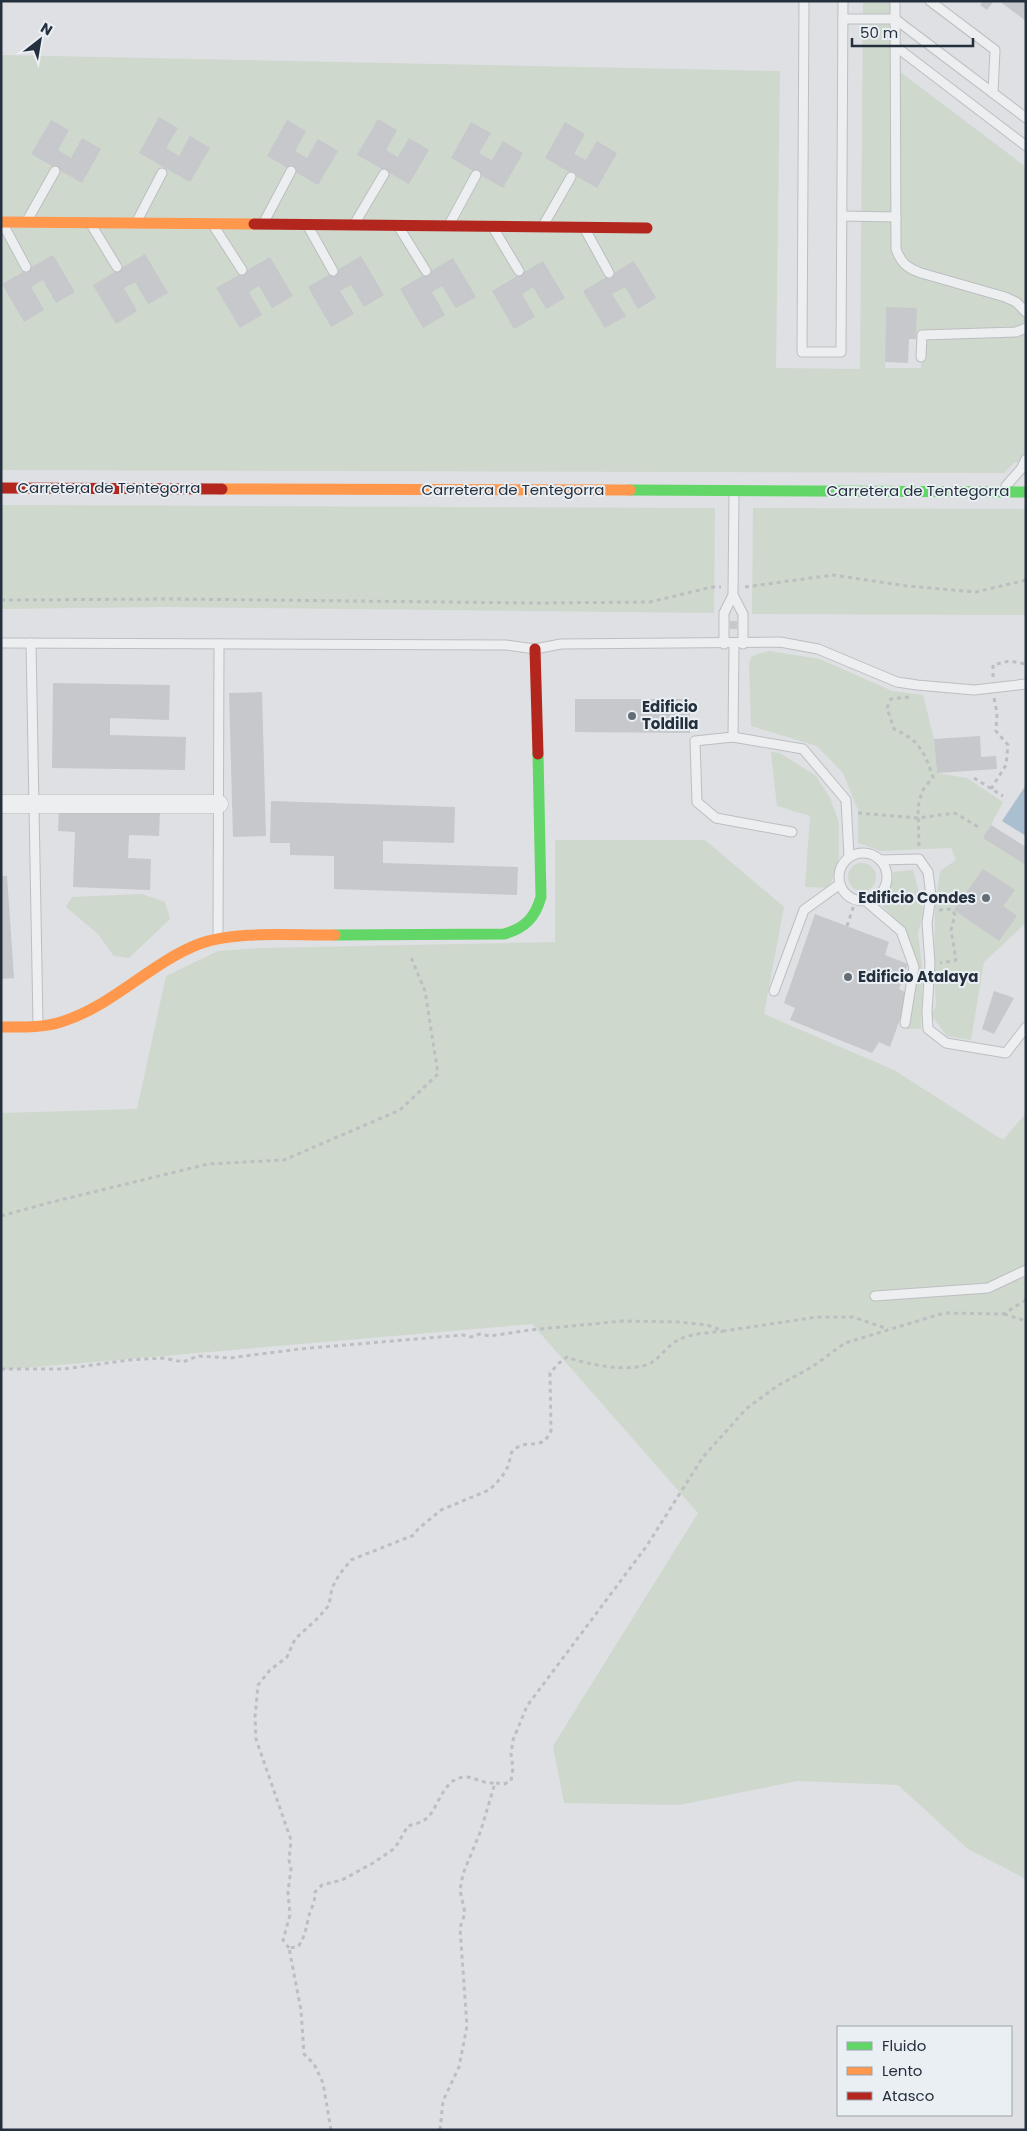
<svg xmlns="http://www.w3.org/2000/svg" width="1027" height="2131" viewBox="0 0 1027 2131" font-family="Poppins,sans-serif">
<rect width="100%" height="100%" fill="#dee0e3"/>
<g fill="#cfd8cd" fill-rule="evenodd">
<path d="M863,1H895V68L1026,167V459L1025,461L1014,463L1004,473L1,470V55L780,71L776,368L860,369ZM886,308H917L916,335H922L921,368H885Z"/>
<polygon points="1,505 715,508 714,613 165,607 1,609"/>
<polygon points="753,508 1026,509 1026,615 752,614"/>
<polygon points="769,651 820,659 892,691 923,695 934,739 937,773 967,778 1003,802 984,838 1026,865 1026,923 984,962 971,1040 947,1036 931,1015 936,1006 934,972 935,905 940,871 956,860 951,848 881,851 858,843 858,810 843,773 817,746 751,726 749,664 751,657 758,654"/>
<polygon points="771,752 780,753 816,776 830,798 839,822 839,854 837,868 829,888 805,887 810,816 777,806"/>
<polygon points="555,840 705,840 784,907 764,1014 894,1070 1003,1140 1026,1113 1026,1879 968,1849 898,1785 797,1781 680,1805 564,1803 553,1746 698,1513 532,1324 1,1370 1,1113 137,1109 166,976 218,951 260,948 555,942"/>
<circle cx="862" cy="877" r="14"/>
<polygon points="913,870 924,911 918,933 923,973 921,1029 906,1029 918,968 905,931 883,906 883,900 892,882 893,872"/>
<polygon points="142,894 165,902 170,919 129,958 114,956 98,934 66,907 72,897"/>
</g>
<polygon fill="#aac0d1" points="1026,785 1026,836 1002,821"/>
<g fill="#c6c8cb">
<polygon points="983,1 994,1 987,10 980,5"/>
<polygon points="999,1 1026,1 1026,21"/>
<polygon points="159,117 178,128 166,148 179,156 190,136 210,148 190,182 139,153"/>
<polygon points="378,119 397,130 386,150 398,157 409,138 429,150 409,184 357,155"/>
<polygon points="51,120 69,130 58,150 71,158 82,138 101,149 82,183 31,154"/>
<polygon points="287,120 306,131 295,151 307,158 318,139 338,151 318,185 267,156"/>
<polygon points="471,122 491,133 479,153 492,160 503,141 523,153 503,188 451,158"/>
<polygon points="565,122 585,134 574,154 586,160 597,141 617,153 597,188 545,158"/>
<polygon points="145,254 168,293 148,304 135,282 124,288 137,311 116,324 93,285"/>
<polygon points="53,255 75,292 56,303 43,280 31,287 44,310 24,322 2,284"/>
<polygon points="361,256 384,295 364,307 351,285 340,291 354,314 331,327 308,287"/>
<polygon points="270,257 293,296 272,308 259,286 249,292 262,315 240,328 216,288"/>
<polygon points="453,258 476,297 456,308 442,286 432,292 445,315 423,328 400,289"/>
<polygon points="543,261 565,298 546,309 533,287 522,294 535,317 514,329 492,291"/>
<polygon points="634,261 656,298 638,309 625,287 612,294 626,316 605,328 583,291"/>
<polygon points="886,307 917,308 916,339 909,339 908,363 885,362"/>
<rect x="730" y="621" width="7" height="8"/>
<polygon points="53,683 170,685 169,720 110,718 110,735 186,737 185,770 52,768"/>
<polygon points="262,692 266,836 233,837 229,693"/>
<polygon points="575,699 690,699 690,733 575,732"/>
<polygon points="980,736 981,757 996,756 997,769 937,773 934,739"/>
<polygon points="271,801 455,807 454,843 383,841 383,863 518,867 517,895 334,889 334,856 290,855 290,843 270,843"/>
<polygon points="59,805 160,808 159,836 129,835 128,858 151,859 150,890 73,887 75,832 58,831"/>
<polygon points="991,825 1026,847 1026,865 983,838"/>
<polygon points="983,869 1015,890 1003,906 1017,916 999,941 954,910"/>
<polygon points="1,876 7,876 14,978 1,979"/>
<polygon points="815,914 889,942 885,955 908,964 899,989 909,994 890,1047 879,1042 872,1053 790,1020 795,1008 784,1003"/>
<polygon points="994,991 1014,998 994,1034 982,1029"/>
</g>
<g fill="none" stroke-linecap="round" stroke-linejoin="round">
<g stroke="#bcbec1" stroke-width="11">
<g id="lane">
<polyline points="804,1 802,352 841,352 843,1"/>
<path d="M895,1L896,249C901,263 907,268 921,273L1005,297L1016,302L1026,312"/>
<polyline points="930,1 995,50 993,93"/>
<polyline points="843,19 895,19 1026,118"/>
<polyline points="895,46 1026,146"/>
<polyline points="842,216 896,217"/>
<polyline points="28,219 55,171"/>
<polyline points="137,221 162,173"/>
<polyline points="264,222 291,171"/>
<polyline points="355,223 384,174"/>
<polyline points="450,223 476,175"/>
<polyline points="544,224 571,177"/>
<polyline points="4,226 26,267"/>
<polyline points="92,226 117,267"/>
<polyline points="215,228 242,270"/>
<polyline points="309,228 333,271"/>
<polyline points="400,229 426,271"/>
<polyline points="495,231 519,271"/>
<polyline points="586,231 609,273"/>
<polyline points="921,357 922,335 1016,332 1026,328"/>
<polyline points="1006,486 1021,469 1026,459"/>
<polyline points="733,595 743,614 743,644"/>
<polyline points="1,643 506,645 535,649 561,644 780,642 818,649 897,682 917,685 974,690 1026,684"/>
<polyline points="31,643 38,1024"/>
<polyline points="724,644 724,613 733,595 734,493"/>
<polyline points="734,644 733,737 803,749 846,800 849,857"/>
<polyline points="733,737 695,741 697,802 716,818 792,832"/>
<circle cx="863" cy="877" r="24"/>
<polyline points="880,860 919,859 928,872 931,896 927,923 930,963 927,1012 928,1029 946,1043 1006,1053 1026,1027"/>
<polyline points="866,901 901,931 914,967 905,1023"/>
<polyline points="218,938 219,644"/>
<polyline points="774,991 804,910 840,884"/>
<polyline points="875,1296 988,1288 1026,1270"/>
</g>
</g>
<g stroke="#bcbec1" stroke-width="19">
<polyline id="street" points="1,804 219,804"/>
</g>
<g stroke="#bcbfc2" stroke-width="3" stroke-dasharray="4 4" stroke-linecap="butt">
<polyline points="745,587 833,575 907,586 976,592 1026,580"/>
<polyline points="1,600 173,599 535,603 650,602 712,587 721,587"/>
<polyline points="993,677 993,665 1009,661 1026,664"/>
<path d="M909,697L891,699L887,708L894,729C919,740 924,751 933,777L922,791L918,807L919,849"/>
<polyline points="974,778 1003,796"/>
<polyline points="991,789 1006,765 1008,745 996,731 997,713 994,698"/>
<polyline points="858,813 918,818 955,813 980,828"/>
<polyline points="939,910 952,909 955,915 951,930 956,960 940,963"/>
<polyline points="847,926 854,905"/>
<polyline points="1,1216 48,1203 208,1164 284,1160 400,1110 438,1074 425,991 410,955"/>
<polyline points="1004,1314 1026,1321"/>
<polyline points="1,1369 64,1369 129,1360 163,1358 183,1362 198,1356 230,1358 299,1349 463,1335 471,1337 480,1334 490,1336 530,1330 623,1321 679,1322 707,1325 724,1331 817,1317 853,1317 888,1329"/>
<path d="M289,1948L283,1940L290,1915L288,1892L291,1868L289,1860L291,1840L256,1739L255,1717L258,1685L270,1670L287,1657L295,1639L318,1618L329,1605L332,1588L339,1575L351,1560L414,1535L418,1529L441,1510L489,1490C496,1484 505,1474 508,1466C511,1459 509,1452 516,1448C531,1439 542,1451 551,1431L550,1373L559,1363L567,1357C588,1365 631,1373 651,1363C661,1357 668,1345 678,1340C691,1333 709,1333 724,1331"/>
<path d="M331,2130L323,2083L314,2064L304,2054L301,2010L289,1948L298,1947C305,1936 305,1932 308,1920C310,1908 315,1906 315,1892L322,1885L342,1880L373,1863L395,1848L408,1826C415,1824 424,1822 429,1816C440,1803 444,1778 465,1777C474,1776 481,1784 495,1783"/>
<polyline points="440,2130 443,2101 459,2067 467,2026 460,1928 465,1913 460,1890 463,1874 481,1830 495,1783 504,1784 511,1781 513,1768 511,1754 513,1740 527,1706 646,1547 703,1457 746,1409 777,1386 812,1367 845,1343 944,1313 1003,1314 1026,1300"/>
</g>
<use href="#lane" stroke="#eceef0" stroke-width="9"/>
<use href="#street" stroke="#eceef0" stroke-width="18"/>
<g stroke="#63d668" stroke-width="11">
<polyline points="630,490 1026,492"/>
<path d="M335,935L504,934C525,928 535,918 541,897L538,754"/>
</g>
<g stroke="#ff974d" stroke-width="11">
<polyline points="1,222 254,224"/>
<polyline points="222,489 630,490"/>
<path d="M1,1027C21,1027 42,1028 61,1022C113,1006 150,963 199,944C236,930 296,936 335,935"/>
</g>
<g stroke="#b3261e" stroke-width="11">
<polyline points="254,224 647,228"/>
<polyline points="1,488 222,489"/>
<polyline points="535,649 538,754"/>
</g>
</g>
<g fill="#656e77" stroke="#eaeff4" stroke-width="2">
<circle cx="632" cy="716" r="5"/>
<circle cx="986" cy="898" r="5"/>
<circle cx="848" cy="977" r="5"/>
</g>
<g text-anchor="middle" stroke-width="4" stroke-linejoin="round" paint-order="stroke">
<g font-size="15" fill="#24303d" stroke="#eaeff4">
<text x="109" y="493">Carretera de Tentegorra</text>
<text x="513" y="495">Carretera de Tentegorra</text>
<text x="918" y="496">Carretera de Tentegorra</text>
</g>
<g font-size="15" font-weight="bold" fill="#24303d" stroke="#eaeff4" text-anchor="start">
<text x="642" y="712">Edificio<tspan x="642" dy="17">Toldilla</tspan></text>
<text x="976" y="903" text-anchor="end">Edificio Condes</text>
<text x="858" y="982">Edificio Atalaya</text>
</g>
</g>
<rect width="1027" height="2131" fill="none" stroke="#24303d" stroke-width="5"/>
<rect x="837" y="2026" width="175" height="90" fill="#eaeff4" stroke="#9ba3ab"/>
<rect x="847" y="2042" width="25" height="8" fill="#63d668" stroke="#9ba3ab"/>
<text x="882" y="2051" font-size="15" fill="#24303d">Fluido</text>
<rect x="847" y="2067" width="25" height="8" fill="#ff974d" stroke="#9ba3ab"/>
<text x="882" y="2076" font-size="15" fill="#24303d">Lento</text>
<rect x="847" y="2092" width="25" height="8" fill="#b3261e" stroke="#9ba3ab"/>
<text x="882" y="2101" font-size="15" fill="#24303d">Atasco</text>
<g transform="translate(40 40) rotate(31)" stroke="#eaeff4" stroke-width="4" paint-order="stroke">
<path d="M0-4L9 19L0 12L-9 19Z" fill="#24303d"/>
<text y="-8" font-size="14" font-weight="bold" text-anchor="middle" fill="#24303d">N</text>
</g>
<path d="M852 38v8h121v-8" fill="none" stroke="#24303d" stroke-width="2.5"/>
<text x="860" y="38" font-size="15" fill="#24303d" stroke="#eaeff4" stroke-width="4" paint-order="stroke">50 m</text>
</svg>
